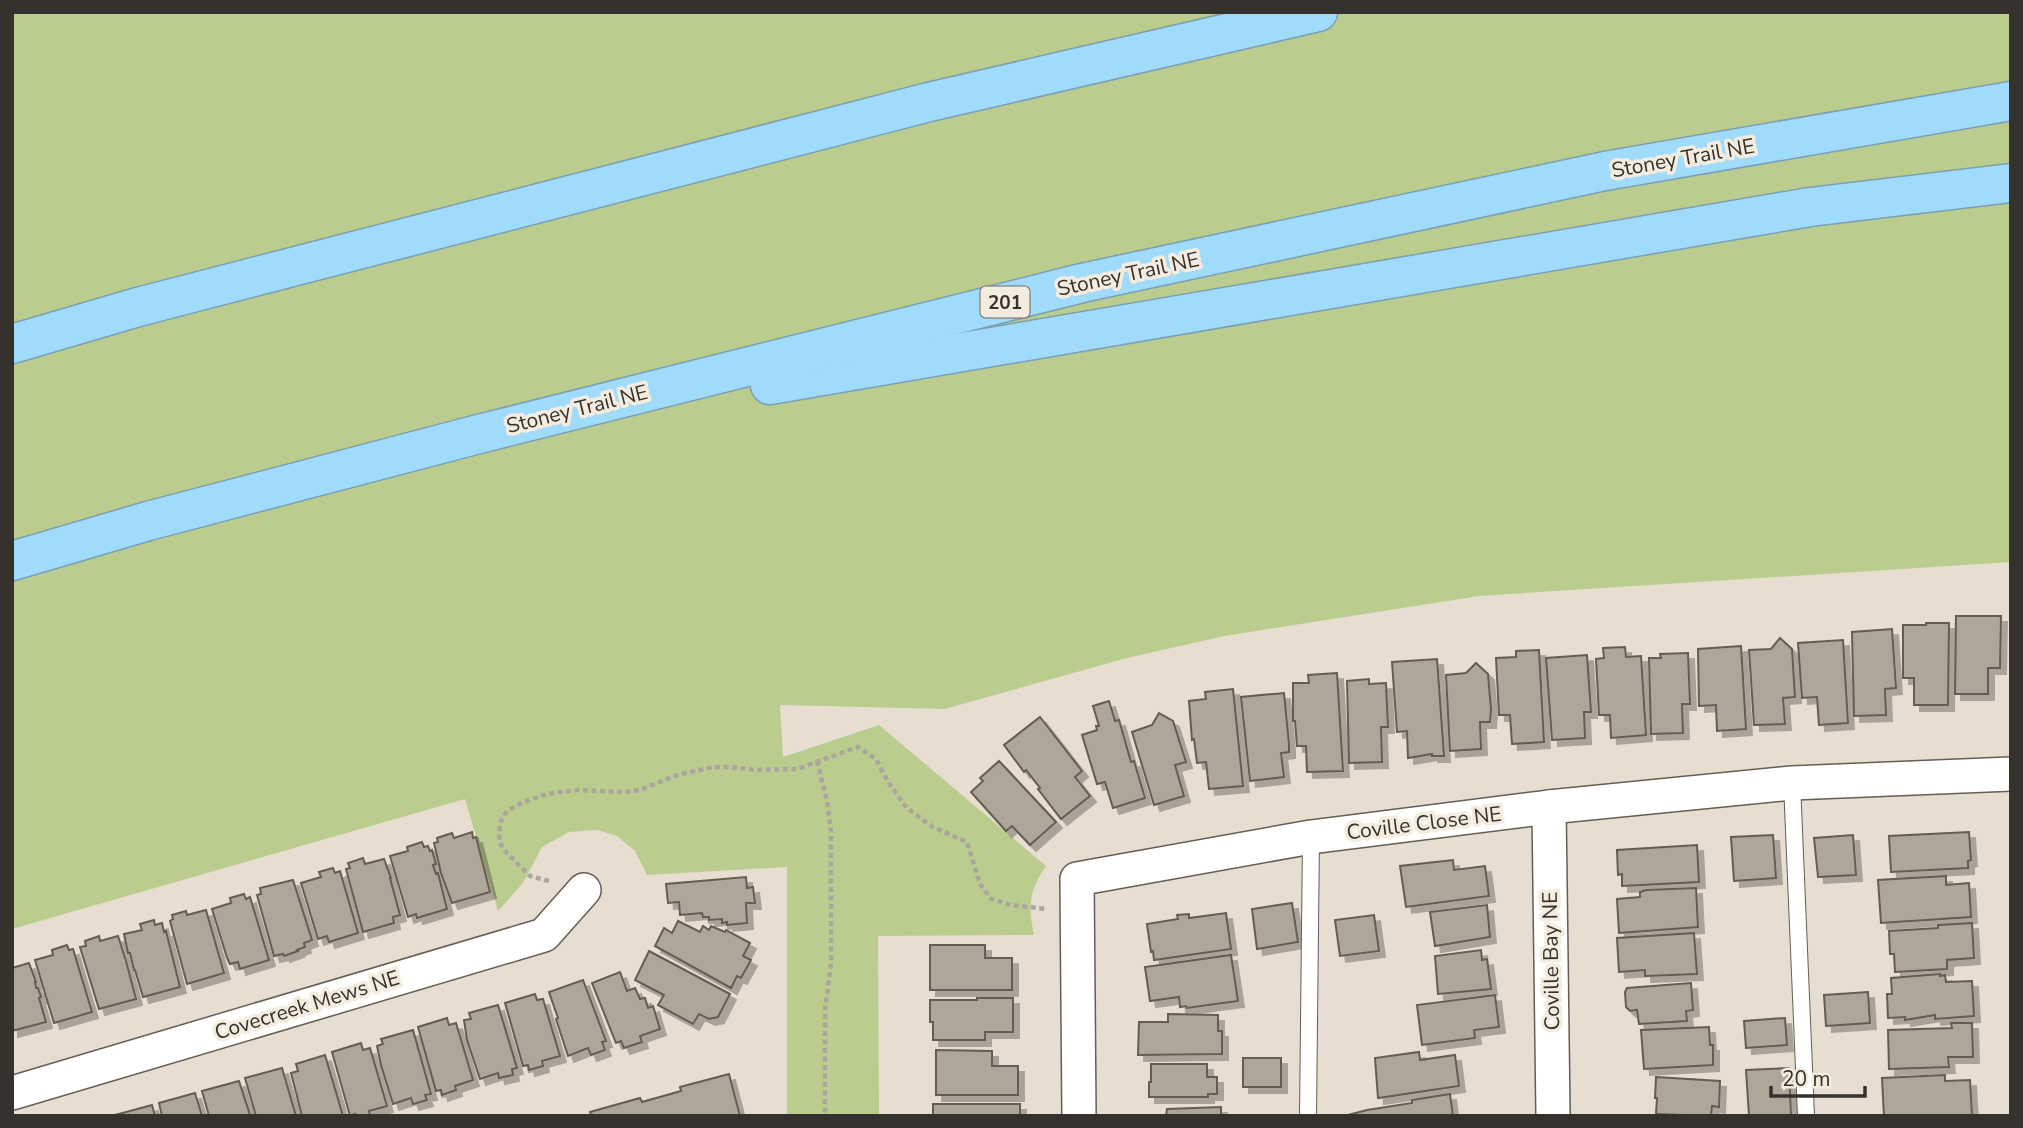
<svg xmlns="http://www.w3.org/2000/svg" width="2023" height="1128" viewBox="0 0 2023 1128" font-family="'Nunito Sans',sans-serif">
<defs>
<filter id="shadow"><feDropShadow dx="6" dy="6" stdDeviation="0" flood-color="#0004"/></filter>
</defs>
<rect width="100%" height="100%" fill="#e7ded1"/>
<path fill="#bbcc8f" d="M12,12H2011V562L1479,596L1224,636L1127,658L945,709L780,705L783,757L879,725L1046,866C1029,890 1028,907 1034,935L878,936L879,1116H787V867L647,875L635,851L617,836L598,830L569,832L542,847L523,883L498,911L465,799L12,929Z"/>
<g fill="#afa69a" stroke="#655d52" stroke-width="2" filter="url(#shadow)">
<polygon points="1956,616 2001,616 2000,668 1988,668 1988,694 1955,694"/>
<polygon points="1926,623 1949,623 1948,705 1914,705 1914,678 1903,678 1903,625 1926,625"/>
<polygon points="1892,629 1896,688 1885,689 1886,715 1854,716 1852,632"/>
<polygon points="1780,638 1792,649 1795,697 1783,698 1785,724 1754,725 1749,650 1771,649"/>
<polygon points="1843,640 1848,723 1819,725 1817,697 1802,698 1798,643"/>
<polygon points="1741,646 1746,729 1717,731 1716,705 1699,706 1698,649"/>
<polygon points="1625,647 1626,657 1641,656 1646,735 1611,738 1610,715 1599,715 1596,659 1604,658 1603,648"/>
<polygon points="1539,650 1544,742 1512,744 1510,715 1499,715 1496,658 1516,657 1516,651"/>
<polygon points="1688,653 1690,704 1682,704 1683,733 1651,734 1649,658 1661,658 1660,654"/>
<polygon points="1587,655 1591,712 1584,712 1585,738 1552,740 1546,658"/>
<polygon points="1437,659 1444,756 1432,756 1432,754 1408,758 1407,731 1397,732 1392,662"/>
<polygon points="1476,663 1488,674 1491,709 1490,722 1480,722 1481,749 1450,751 1446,675 1466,673"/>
<polygon points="1337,673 1343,771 1307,772 1306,746 1297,746 1295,721 1293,721 1293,683 1309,683 1308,675"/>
<polygon points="1369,679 1369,684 1386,683 1388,727 1381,727 1382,762 1349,763 1347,681"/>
<polygon points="1233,689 1243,786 1209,789 1206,762 1197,763 1194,739 1192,740 1189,701 1206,699 1205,692"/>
<polygon points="1284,693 1289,744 1289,752 1281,753 1284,777 1250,781 1241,697"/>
<polygon points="1109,701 1115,721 1119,720 1131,762 1134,761 1145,798 1113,808 1105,782 1097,784 1082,735 1097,730 1096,726 1099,726 1093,706"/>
<polygon points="1159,713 1173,721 1186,762 1175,765 1184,796 1154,805 1132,732 1152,725"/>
<polygon points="1040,717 1082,771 1075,777 1090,796 1061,819 1038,789 1040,788 1026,770 1024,772 1004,745"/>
<polygon points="999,761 1056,822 1030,845 1012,826 1006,831 971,792 983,781 980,778"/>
<polygon points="472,832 473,838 476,837 490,892 452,903 441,873 434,843 438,842 437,838 452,833 454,838"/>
<polygon points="1969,832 1971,860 1968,861 1968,868 1891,872 1889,836"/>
<polygon points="1773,835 1776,878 1734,881 1731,837"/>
<polygon points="1853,835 1856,875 1818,877 1814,838"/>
<polygon points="422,842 424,847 428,846 430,851 432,850 436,864 433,865 436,874 438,873 447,909 417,918 416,914 408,917 390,856 408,851 407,847"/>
<polygon points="1697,845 1699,882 1622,886 1622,874 1618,875 1617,850"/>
<polygon points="363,858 365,864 384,859 391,878 390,878 400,915 393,917 394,923 363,932 346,869 350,868 348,863"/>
<polygon points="1453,860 1454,870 1485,866 1489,896 1406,907 1400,866"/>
<polygon points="333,868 335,873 340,871 358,933 329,942 327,936 318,939 301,883 321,877 319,872"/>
<polygon points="1946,876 1946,885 1969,883 1971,917 1881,923 1878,880"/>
<polygon points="746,877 747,888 753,887 755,903 746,903 747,923 727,925 727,922 722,923 722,919 709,920 709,917 703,917 702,913 680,915 679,902 668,903 666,884"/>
<polygon points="293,880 312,940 304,943 305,947 297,950 298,951 284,956 283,954 274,956 257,895 261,894 260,888"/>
<polygon points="1696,888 1698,927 1619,933 1617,899 1640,897 1640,892 1646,890"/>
<polygon points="244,894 246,899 250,897 269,960 240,969 238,962 230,964 227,958 212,909 231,903 230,898"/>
<polygon points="1292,903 1298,942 1257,949 1252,909"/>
<polygon points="1487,905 1490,937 1435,946 1430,912"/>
<polygon points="206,910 224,973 187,984 170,921 173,919 172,915 186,911 187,915"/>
<polygon points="1226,913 1231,949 1154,960 1153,951 1151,952 1147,924 1178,919 1177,915 1189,914 1189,918"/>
<polygon points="1374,915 1379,951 1340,956 1335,920"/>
<polygon points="154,920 155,925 162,923 164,932 166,931 180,987 143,997 135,970 134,970 130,953 128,953 124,934 142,930 140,924"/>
<polygon points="678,921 700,932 703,926 709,930 711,926 725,932 726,930 750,943 743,956 751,960 741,978 737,976 731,988 655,946 664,928 672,933"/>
<polygon points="1972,923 1974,958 1947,960 1947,969 1895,972 1894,954 1890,954 1889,931 1938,928 1938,925"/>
<polygon points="1694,933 1697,974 1645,976 1645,970 1619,972 1617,938"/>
<polygon points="99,936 100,941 118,936 126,961 136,999 99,1009 80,947 86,946 85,941"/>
<polygon points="67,945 69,950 73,949 92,1012 54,1023 35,960 53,955 52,950"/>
<polygon points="930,945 985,945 985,958 1012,958 1012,990 930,990"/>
<polygon points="1481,950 1482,960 1487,959 1491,989 1438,994 1435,956"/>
<polygon points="649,951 730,994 718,1017 709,1019 699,1014 693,1024 658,1005 664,995 635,980"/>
<polygon points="1231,955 1238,1001 1187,1008 1186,1006 1180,1007 1179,997 1150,1001 1145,967"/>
<polygon points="29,963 36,982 35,982 36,988 38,988 41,997 39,998 46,1022 12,1031 12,968"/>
<polygon points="620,972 627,991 635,988 640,999 645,998 648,1008 653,1006 660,1029 640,1036 642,1042 624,1048 621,1041 616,1043 592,983"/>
<polygon points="1940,974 1940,976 1945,975 1946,982 1972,981 1974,1016 1935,1019 1935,1015 1905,1020 1905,1017 1888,1018 1887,994 1892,994 1891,978"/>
<polygon points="583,980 606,1041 602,1042 605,1050 591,1055 588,1048 568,1056 556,1019 558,1018 549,992"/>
<polygon points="1691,983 1693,1010 1686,1011 1687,1021 1639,1024 1637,1010 1630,1011 1626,1007 1625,992 1627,988"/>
<polygon points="1868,992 1870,1023 1826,1026 1824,995"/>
<polygon points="535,994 537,1000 543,999 560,1056 542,1061 543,1066 529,1070 528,1065 523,1066 505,1003"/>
<polygon points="1495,995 1499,1027 1474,1030 1475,1038 1422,1045 1417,1005"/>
<polygon points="977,998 1013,998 1013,1032 985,1032 985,1040 933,1040 933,1022 930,1022 930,1000 977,1000"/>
<polygon points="498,1005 517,1068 512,1069 513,1075 499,1078 498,1073 480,1079 467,1040 464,1020 471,1019 469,1013"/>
<polygon points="1168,1014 1218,1015 1218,1031 1222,1031 1222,1054 1138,1055 1139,1022 1168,1022"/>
<polygon points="447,1018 449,1025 456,1023 473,1080 455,1086 456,1090 442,1095 441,1090 436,1091 418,1027"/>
<polygon points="1785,1018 1787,1045 1746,1048 1744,1021"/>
<polygon points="1951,1023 1972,1023 1973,1057 1948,1057 1949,1067 1889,1069 1888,1030 1952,1028"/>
<polygon points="1709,1027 1710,1045 1713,1045 1713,1065 1644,1069 1641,1030"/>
<polygon points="413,1030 431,1094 425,1095 427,1100 413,1104 411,1098 393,1104 381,1065 377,1046 383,1044 381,1039"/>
<polygon points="361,1043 363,1050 370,1048 387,1106 369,1111 370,1116 355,1116 355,1114 350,1116 332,1052"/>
<polygon points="936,1050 992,1051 992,1066 1018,1066 1018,1095 936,1095"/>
<polygon points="1419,1052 1420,1060 1455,1055 1459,1086 1378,1098 1375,1058"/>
<polygon points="325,1055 343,1116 302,1116 291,1073 298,1071 296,1064"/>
<rect x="1243" y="1058" width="38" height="29"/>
<polygon points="1151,1064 1207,1064 1207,1077 1217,1077 1217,1094 1208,1094 1208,1097 1149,1097 1149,1082 1151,1082"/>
<polygon points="282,1068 296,1116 256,1116 245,1078"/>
<polygon points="1789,1068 1791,1115 1749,1116 1746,1070"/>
<polygon points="729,1074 740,1116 587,1116 591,1115 590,1112 640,1098 642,1102 681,1091 680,1087"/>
<polygon points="1945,1075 1945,1081 1970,1080 1972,1115 1884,1116 1882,1078"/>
<polygon points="1656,1077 1720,1081 1719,1107 1712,1106 1711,1116 1656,1114 1657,1098 1655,1098"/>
<polygon points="239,1081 250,1115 209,1116 202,1091"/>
<polygon points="195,1093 202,1116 162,1116 159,1103"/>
<polygon points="1450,1094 1453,1116 1344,1116 1367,1110 1412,1103 1412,1100"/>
<rect x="933" y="1104" width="87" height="12"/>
<polygon points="152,1105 155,1116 115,1115"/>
<polygon points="1221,1107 1221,1116 1166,1116 1167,1109"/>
</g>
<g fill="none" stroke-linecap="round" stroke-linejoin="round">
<g stroke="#655e52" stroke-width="18">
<g id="lane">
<polyline points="1792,783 1806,1116"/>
<polyline points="1308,1116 1311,837"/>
</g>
</g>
<g stroke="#655e52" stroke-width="36">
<g id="street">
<polyline points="1549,807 1553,1115"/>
<polyline points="12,1093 544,935 584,890"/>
<polyline points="1079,1116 1077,879 1311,837 1549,807 1792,783 2011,774"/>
</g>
</g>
<g stroke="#7ba0b3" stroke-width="41">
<g id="highway">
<polyline points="12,344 138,307 929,102 1318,12"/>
<polyline points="770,385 1810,207 2011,183"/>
<polyline points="12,561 148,521 475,435 1082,283 1605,171 2011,101"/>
</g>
</g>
<g stroke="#aca59b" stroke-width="4.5" stroke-dasharray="5 3.5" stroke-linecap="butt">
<polyline points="817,761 827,801 831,832 831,964 825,1010 825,1116"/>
<polyline points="549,881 530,876 505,851 499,841 500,823 507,811 523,802 547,794 577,790 625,792 640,790 677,775 713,767 730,767 755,770 797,769 858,747 876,759 888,782 907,808 933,827 967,842 980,884 991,899 1011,905 1046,909"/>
</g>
<use href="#lane" stroke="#fff" stroke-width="16"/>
<use href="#street" stroke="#fff" stroke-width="33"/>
<use href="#highway" stroke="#a1dbfb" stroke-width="38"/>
</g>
<g text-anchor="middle" stroke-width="7" stroke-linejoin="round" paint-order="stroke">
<rect fill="#f4ecde" stroke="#6e6a62" stroke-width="2" x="980.5" y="286.5" width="49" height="31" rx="5"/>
<g font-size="19" font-weight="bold" fill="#35322d">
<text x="1005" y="309">201</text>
</g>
<g font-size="21" fill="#35322d" stroke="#f4ecde">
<text transform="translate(1683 158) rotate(-10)" y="7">Stoney Trail NE</text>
<text transform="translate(1128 274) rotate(-12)" y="7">Stoney Trail NE</text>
<text transform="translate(577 409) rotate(-14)" y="7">Stoney Trail NE</text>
<text transform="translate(1424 823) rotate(-7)" y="7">Coville Close NE</text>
<text transform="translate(1551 961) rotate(-91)" y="7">Coville Bay NE</text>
<text transform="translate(307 1005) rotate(-17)" y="7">Covecreek Mews NE</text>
</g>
</g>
<rect width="2023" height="1128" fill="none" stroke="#35322d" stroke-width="28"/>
<path d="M1771 1086v10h94v-10" fill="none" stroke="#35322d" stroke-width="3.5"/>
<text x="1782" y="1086" font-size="21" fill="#35322d" stroke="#f4ecde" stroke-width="5" paint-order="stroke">20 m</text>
</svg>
